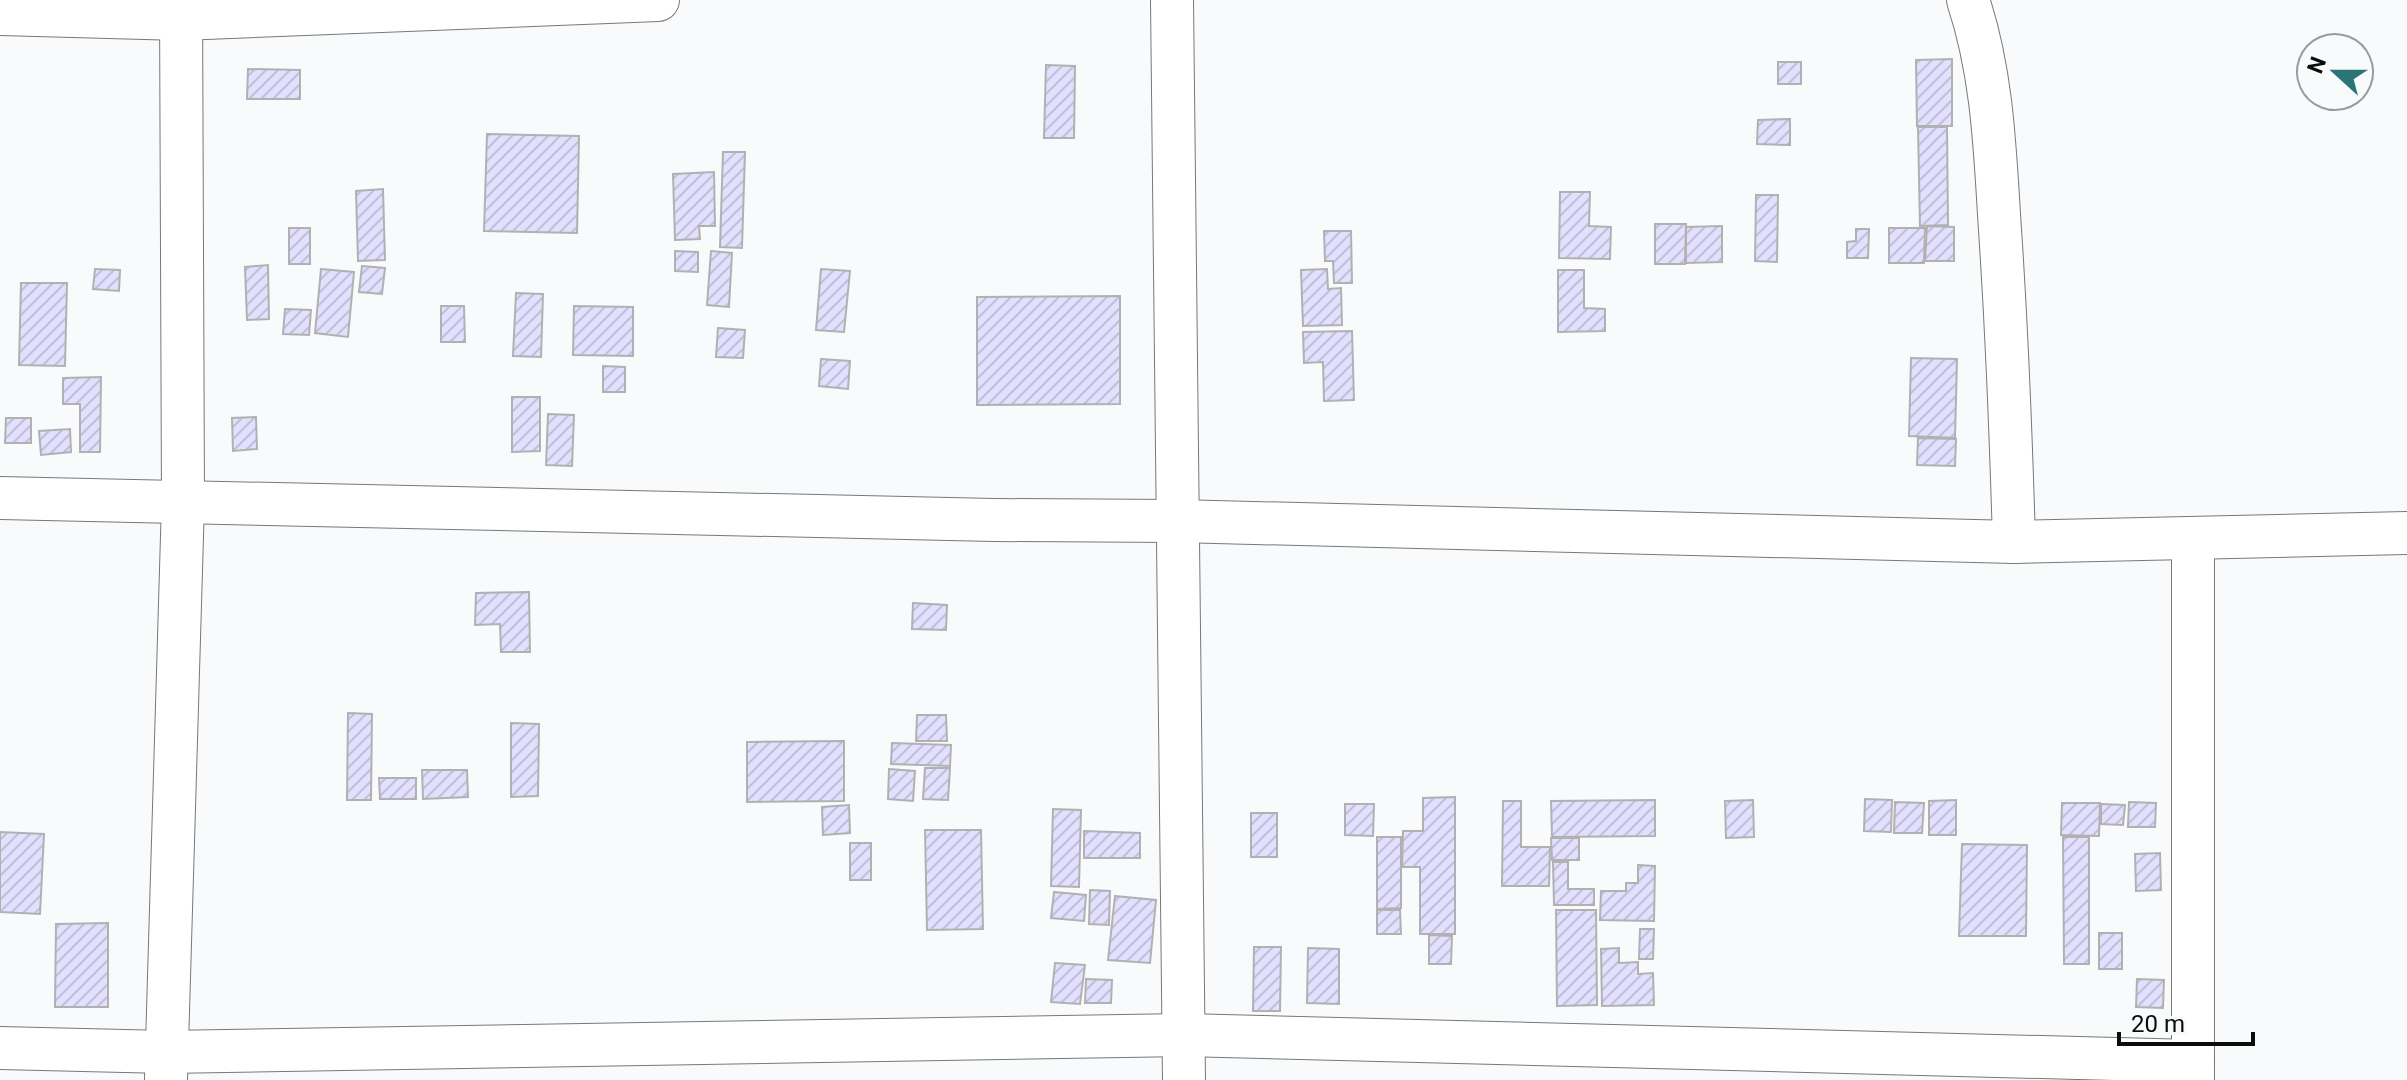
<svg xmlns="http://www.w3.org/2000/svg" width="2407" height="1080" viewBox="0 0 2407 1080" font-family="Roboto,sans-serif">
<defs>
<pattern id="building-hatch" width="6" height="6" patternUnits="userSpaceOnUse" patternTransform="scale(2)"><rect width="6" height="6" fill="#e2e0fe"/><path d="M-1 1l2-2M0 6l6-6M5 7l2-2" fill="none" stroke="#c1bfd8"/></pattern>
</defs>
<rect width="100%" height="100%" fill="#f9fafb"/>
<g fill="url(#building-hatch)" stroke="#b1b1b2" stroke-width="2">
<polygon points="1952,59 1952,126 1917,126 1916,60"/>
<rect x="1778" y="62" width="23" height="22"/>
<polygon points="1046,65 1075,66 1074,138 1044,138"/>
<polygon points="248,69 300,70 300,99 247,99"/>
<polygon points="1790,119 1790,145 1757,144 1758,120"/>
<polygon points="1918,127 1947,127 1948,225 1920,226"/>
<polygon points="487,134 579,136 577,233 484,231"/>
<polygon points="723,152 745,152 742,248 720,247"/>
<polygon points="714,172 715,226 699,226 700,239 675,240 673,174"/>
<polygon points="383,189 385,260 358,261 356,191"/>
<polygon points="1560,192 1590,192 1589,226 1611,227 1610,259 1559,258"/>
<polygon points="1756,195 1778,195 1777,262 1755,261"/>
<polygon points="1655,224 1686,224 1685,264 1655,264"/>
<polygon points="1722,226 1722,262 1686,263 1686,227"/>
<polygon points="1927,226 1954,227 1954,261 1925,261"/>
<rect x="289" y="228" width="21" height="36"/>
<polygon points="1889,228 1925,228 1924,263 1889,263"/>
<polygon points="1856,229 1869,229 1868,258 1847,258 1847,242 1856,241"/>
<polygon points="1324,231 1351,231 1352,283 1334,283 1333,261 1325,261"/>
<polygon points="675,251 698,252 698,272 675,271"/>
<polygon points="711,251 732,253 729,307 707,305"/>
<polygon points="268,265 269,319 247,320 245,267"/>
<polygon points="362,266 385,268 382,294 359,292"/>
<polygon points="95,269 120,270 119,291 93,289"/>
<polygon points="321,269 354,272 348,337 315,333"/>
<polygon points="821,269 850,271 844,332 816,330"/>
<polygon points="1327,269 1328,289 1341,288 1342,325 1303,326 1301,270"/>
<polygon points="1558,270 1584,270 1584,308 1605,309 1605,331 1558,332"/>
<polygon points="21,283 67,283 65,366 19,365"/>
<polygon points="516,293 543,294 541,357 513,356"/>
<polygon points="1120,296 1120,404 977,405 977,297"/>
<polygon points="441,306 464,306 465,342 441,342"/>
<polygon points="574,306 633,307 633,356 573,355"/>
<polygon points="285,309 311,310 309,335 283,334"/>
<polygon points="718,328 745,330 743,358 716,357"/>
<polygon points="1352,331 1354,400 1324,401 1323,362 1304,363 1303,332"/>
<polygon points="1911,358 1957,359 1955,438 1909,436"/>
<polygon points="821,359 850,361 848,389 819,386"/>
<polygon points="603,366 625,367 625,392 603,392"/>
<polygon points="101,377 100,452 80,452 80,404 63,404 63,378"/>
<polygon points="512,397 540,397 540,451 512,452"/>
<polygon points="548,414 574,415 572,466 546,465"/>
<polygon points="256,417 257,449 233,451 232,418"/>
<polygon points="6,418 31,418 31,443 5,443"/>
<polygon points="70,429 71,452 41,455 39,431"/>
<polygon points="1918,438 1956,439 1955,466 1917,465"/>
<polygon points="529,592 530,652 501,652 500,624 475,625 476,593"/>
<polygon points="913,603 947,605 946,630 912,629"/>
<polygon points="348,713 372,714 371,800 347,800"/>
<polygon points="917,715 946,715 947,741 916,741"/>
<polygon points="511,723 539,724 538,796 511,797"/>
<polygon points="844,741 844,801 747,802 747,742"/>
<polygon points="892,743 951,745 950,766 891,764"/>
<polygon points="925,768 950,768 948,800 923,799"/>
<polygon points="889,769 915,771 913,801 888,799"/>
<polygon points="422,770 467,770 468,797 423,799"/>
<polygon points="379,778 416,778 416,799 380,799"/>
<polygon points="1455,797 1455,934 1420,934 1420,867 1402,867 1403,831 1423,831 1423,798"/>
<polygon points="1865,799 1892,800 1891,832 1864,831"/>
<polygon points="1655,800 1655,836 1552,837 1551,801"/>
<polygon points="1753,800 1754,837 1726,838 1725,801"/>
<polygon points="1956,800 1956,835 1929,835 1929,801"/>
<polygon points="1503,801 1521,801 1521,847 1550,847 1549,886 1502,886"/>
<polygon points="1895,802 1924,803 1922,833 1894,833"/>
<polygon points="2129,802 2156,803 2155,827 2128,827"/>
<polygon points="2062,803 2100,803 2099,836 2061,835"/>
<polygon points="1345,804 1374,804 1373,836 1345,835"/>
<polygon points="2101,804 2125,805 2123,825 2101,824"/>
<polygon points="849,805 850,833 823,835 822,807"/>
<polygon points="1053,809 1081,810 1079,887 1051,886"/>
<rect x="1251" y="813" width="26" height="44"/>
<polygon points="925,830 981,830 983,929 927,930"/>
<polygon points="1084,831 1140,833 1140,858 1084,858"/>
<polygon points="0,832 44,834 40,914 0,912"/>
<polygon points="1377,837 1401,837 1401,908 1377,909"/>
<polygon points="2063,837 2089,837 2089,964 2064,964"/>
<polygon points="1551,838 1579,838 1579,860 1552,860"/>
<rect x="850" y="843" width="21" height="37"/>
<polygon points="1962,844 2027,845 2026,936 1959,936"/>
<polygon points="2160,853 2161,890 2136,891 2135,854"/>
<polygon points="1553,862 1568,862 1568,889 1594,889 1594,905 1554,905"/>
<polygon points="1638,865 1655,866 1654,921 1600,920 1601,891 1626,891 1626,883 1638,883"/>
<polygon points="1090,890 1110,891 1109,925 1089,924"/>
<polygon points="1054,892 1086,895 1084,921 1051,918"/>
<polygon points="1115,896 1156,900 1150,963 1108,960"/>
<polygon points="1377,910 1400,910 1401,934 1377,934"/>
<polygon points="1556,910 1596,910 1597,1005 1557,1006"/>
<polygon points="108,923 108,1007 55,1007 56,924"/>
<polygon points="1640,929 1654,929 1653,959 1639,959"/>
<rect x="2099" y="933" width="23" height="36"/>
<polygon points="1429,935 1452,936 1451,964 1429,964"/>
<polygon points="1254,947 1281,947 1280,1011 1253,1011"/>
<polygon points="1308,948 1339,949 1339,1004 1307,1003"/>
<polygon points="1619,948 1619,963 1638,962 1638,974 1653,973 1654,1005 1602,1006 1601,949"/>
<polygon points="1055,963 1085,965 1080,1004 1051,1002"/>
<polygon points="1086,979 1112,980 1111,1003 1085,1003"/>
<polygon points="2137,979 2164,980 2163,1008 2136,1007"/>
</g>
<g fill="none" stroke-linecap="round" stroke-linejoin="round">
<g stroke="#777878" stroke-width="44">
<g id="minor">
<polyline points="1172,0 1184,1080"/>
<path d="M1968,0C1993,75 1995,152 2000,230C2007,334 2011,438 2014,542"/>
<polyline points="0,14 181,19 658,0"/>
<polyline points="0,498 994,520 1177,521 2014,542 2407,533"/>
<polyline points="2193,539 2193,1080"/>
<polyline points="0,1048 166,1052 1184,1035 2193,1061"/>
<polyline points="166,1079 183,502 181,0"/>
</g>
</g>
<use href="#minor" stroke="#fff" stroke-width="42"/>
</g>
<g transform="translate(2335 72) rotate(291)"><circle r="38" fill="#f9fafb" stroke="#9a9b9b" stroke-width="2"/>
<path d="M0-6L14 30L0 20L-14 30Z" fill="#2b7578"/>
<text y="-12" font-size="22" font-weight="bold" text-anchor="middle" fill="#0b0c0c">N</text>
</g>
<path d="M2119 1032v12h134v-12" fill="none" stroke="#0b0c0c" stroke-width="4"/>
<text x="2131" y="1032" font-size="24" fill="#0b0c0c" stroke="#f9fafb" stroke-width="6" paint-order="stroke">20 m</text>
</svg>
